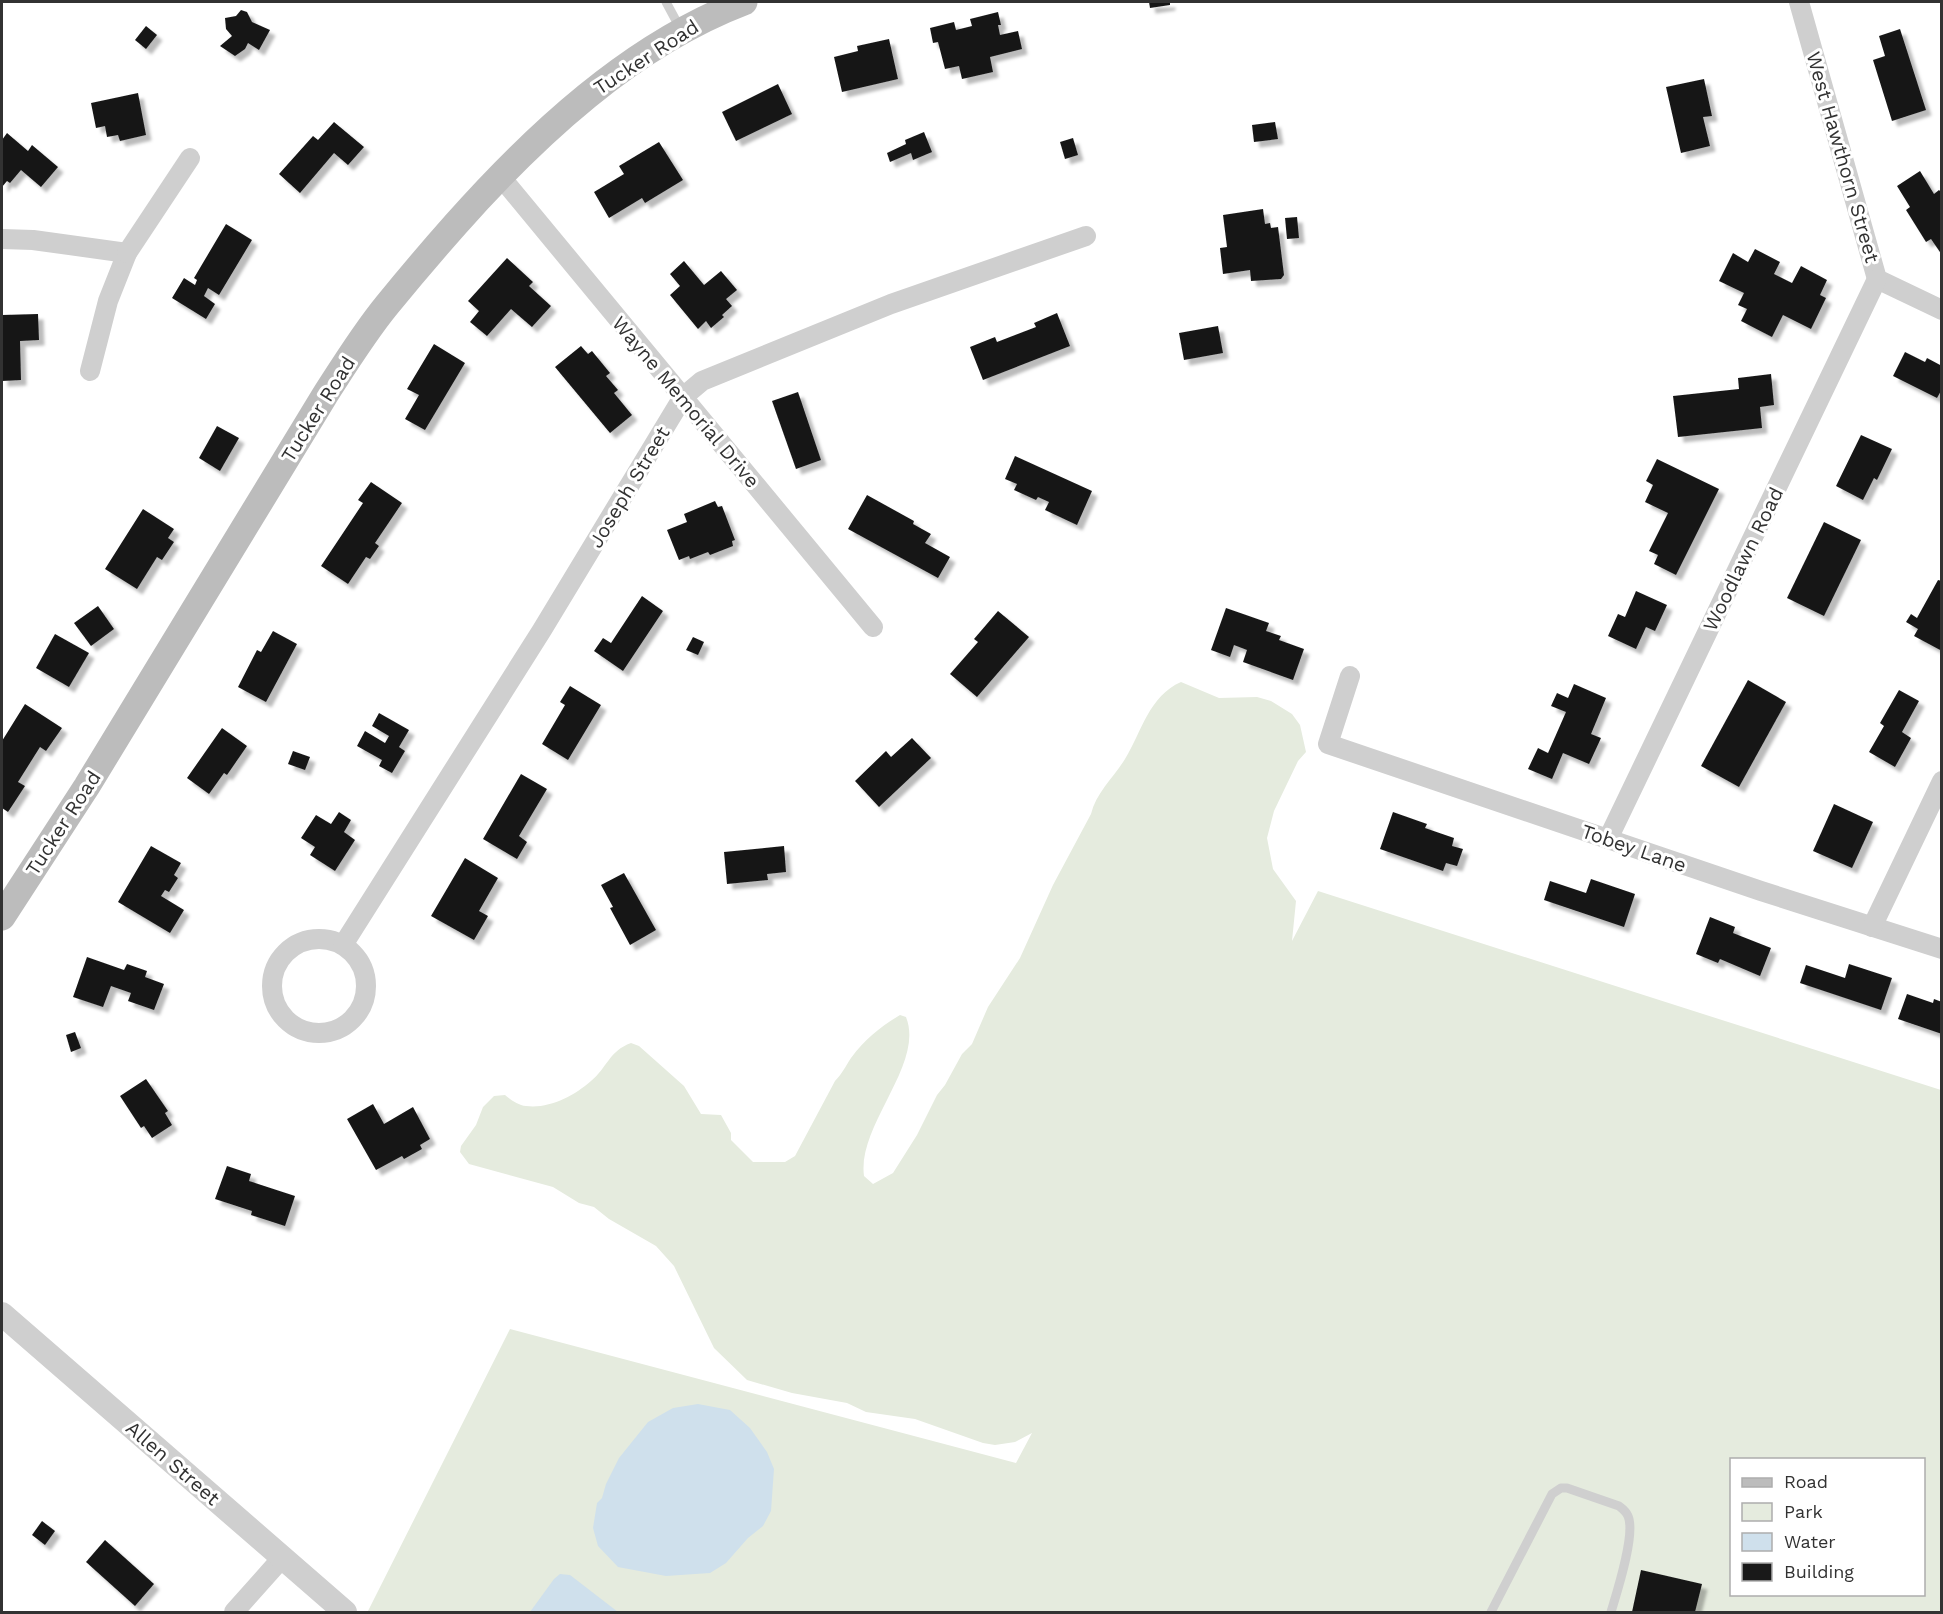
<svg xmlns="http://www.w3.org/2000/svg" width="1943" height="1614" viewBox="0 0 1943 1614" font-family="'Work Sans',sans-serif">
<defs>
<filter id="shadow"><feDropShadow dx="5.5" dy="5.5" stdDeviation="1.5" flood-color="#0004"/></filter>
</defs>
<rect width="100%" height="100%" fill="#fff"/>
<path fill="#e5ebde" fill-rule="evenodd" d="M1181,682L1219,698L1257,697L1271,701L1292,714L1300,725L1306,752L1298,761L1274,811L1267,838L1273,869L1296,901L1292,941L1318,891L1941,1090V1612L368,1611L510,1329L1016,1463L1032,1433L1015,1442L995,1445L983,1443L915,1419L866,1412L847,1403L792,1393L747,1380L714,1348L674,1266L656,1246L609,1219L594,1207L579,1203L553,1187L469,1164L460,1152L461,1146L476,1125L483,1107L494,1096L505,1095C511,1100 518,1105 526,1106C549,1109 574,1096 591,1081C607,1068 609,1051 631,1043L639,1046L684,1086L701,1114L721,1115L731,1133V1140L753,1162H785L795,1156L835,1081C842,1074 845,1067 851,1058C866,1038 879,1028 900,1015L906,1017C925,1064 857,1125 864,1176L873,1184L893,1173L917,1135L937,1095L945,1085L962,1054L972,1044L988,1007L1020,958L1053,885L1091,814C1096,793 1114,777 1125,759C1142,731 1149,696 1181,682ZM1732,1460H1924V1594H1732Z"/>
<g fill="#cfe0ec">
<polygon points="698,1404 730,1410 750,1428 767,1452 774,1469 771,1511 763,1526 748,1538 726,1563 710,1573 666,1576 618,1567 598,1546 593,1528 597,1503 602,1498 606,1484 619,1458 648,1422 673,1408"/>
<polygon points="560,1574 570,1575 618,1612 530,1612 554,1579"/>
</g>
<g fill="#191919" filter="url(#shadow)">
<polygon points="1149,2 1170,2 1170,5 1150,8"/>
<polygon points="241,10 247,12 252,22 270,30 259,50 248,43 245,49 235,56 220,46 232,36 226,29 225,18 236,16"/>
<polygon points="998,12 1001,25 998,25 1000,35 1018,31 1022,49 990,57 993,72 962,79 959,66 945,69 938,42 933,43 930,28 954,22 956,30 972,26 970,19"/>
<polygon points="146,26 157,35 146,49 135,40"/>
<polygon points="1900,29 1926,110 1892,121 1873,60 1885,56 1879,36"/>
<polygon points="889,39 898,79 842,92 834,57 858,51 857,46"/>
<polygon points="1704,79 1712,116 1703,117 1710,146 1681,153 1666,87"/>
<polygon points="778,84 792,114 736,141 722,112"/>
<polygon points="138,93 146,135 120,141 118,135 107,137 105,126 96,128 91,103"/>
<polygon points="334,122 364,147 348,165 334,153 300,193 279,174 313,136 318,140"/>
<polygon points="1275,122 1278,139 1254,142 1252,125"/>
<polygon points="924,132 932,152 913,160 911,153 890,162 887,153 906,144 905,140"/>
<polygon points="7,133 28,151 32,145 58,167 41,187 21,170 10,183 7,181 2,187 2,140"/>
<polygon points="1073,138 1078,155 1065,159 1060,142"/>
<polygon points="659,142 683,180 645,203 642,198 609,218 594,192 624,174 619,166"/>
<polygon points="1920,171 1934,194 1939,190 1942,193 1942,255 1931,239 1926,242 1906,210 1910,207 1897,186"/>
<polygon points="1263,209 1265,224 1270,223 1271,228 1278,227 1284,275 1281,279 1251,281 1250,270 1223,274 1220,248 1227,247 1223,215"/>
<polygon points="1297,217 1299,238 1287,239 1285,218"/>
<polygon points="226,224 252,240 219,295 208,288 204,296 215,304 206,319 172,298 184,278 195,285 197,280 194,278"/>
<polygon points="1755,249 1780,262 1774,274 1792,283 1801,266 1827,280 1820,295 1826,298 1811,329 1783,315 1772,337 1741,321 1747,309 1738,305 1744,293 1719,281 1733,253 1748,262"/>
<polygon points="507,258 533,282 529,286 551,306 532,327 511,309 487,336 470,322 479,311 468,301"/>
<polygon points="684,261 704,285 721,271 737,290 726,299 732,306 722,315 724,317 711,328 706,321 698,329 670,295 680,286 670,274"/>
<polygon points="1057,313 1070,346 983,380 970,347 995,337 997,342 1036,327 1034,323"/>
<polygon points="38,314 39,340 20,341 21,380 2,381 2,315"/>
<polygon points="1218,326 1223,353 1184,360 1179,333"/>
<polygon points="434,344 465,363 425,430 405,419 419,395 407,389"/>
<polygon points="581,346 588,354 592,351 610,373 606,376 618,390 614,393 632,415 610,433 555,367"/>
<polygon points="1905,352 1925,362 1927,358 1942,366 1942,389 1937,398 1893,376"/>
<polygon points="1771,374 1774,405 1760,407 1762,428 1678,437 1673,396 1739,389 1738,378"/>
<polygon points="798,392 821,460 796,469 772,401"/>
<polygon points="217,426 239,438 220,471 199,458"/>
<polygon points="1861,435 1892,449 1877,480 1874,478 1863,500 1836,486"/>
<polygon points="1015,456 1092,491 1077,525 1045,510 1049,502 1038,497 1036,500 1014,490 1017,484 1005,479"/>
<polygon points="1657,459 1719,489 1676,575 1654,564 1658,555 1649,551 1668,513 1645,502 1653,485 1646,481"/>
<polygon points="371,482 402,503 375,543 379,546 370,559 366,557 348,584 321,566 363,503 358,500"/>
<polygon points="867,495 914,521 913,524 931,534 925,543 950,557 938,578 848,529"/>
<polygon points="715,501 718,507 722,506 735,540 732,541 733,546 710,555 708,552 690,559 689,556 679,560 667,530 687,522 684,514"/>
<polygon points="143,509 174,529 168,538 174,542 162,560 157,557 137,589 105,569"/>
<polygon points="1824,522 1861,540 1824,616 1787,598"/>
<polygon points="1938,580 1942,581 1942,651 1914,636 1918,629 1906,622 1911,614 1917,618"/>
<polygon points="1636,591 1667,605 1655,631 1646,627 1636,649 1608,636 1618,614 1625,617"/>
<polygon points="642,596 663,611 623,671 594,651 603,638 611,643"/>
<polygon points="98,606 114,629 91,646 74,623"/>
<polygon points="1226,608 1269,623 1266,631 1281,636 1279,640 1304,649 1293,680 1243,662 1247,650 1234,645 1230,657 1211,650"/>
<polygon points="998,611 1029,637 977,697 950,674 978,642 974,639"/>
<polygon points="273,631 297,644 266,702 238,687 257,650 261,652"/>
<polygon points="55,634 89,653 69,687 36,668"/>
<polygon points="693,637 704,642 698,655 686,650"/>
<polygon points="1748,680 1786,702 1739,787 1701,766"/>
<polygon points="1574,684 1606,698 1591,734 1601,738 1589,764 1563,753 1552,779 1528,769 1538,748 1548,753 1566,712 1551,706 1557,693 1568,698"/>
<polygon points="570,686 601,705 568,760 542,744 565,705 560,702"/>
<polygon points="1899,690 1919,701 1902,732 1911,738 1895,767 1869,752 1884,726 1880,723"/>
<polygon points="25,704 62,728 46,751 40,747 18,782 25,786 8,812 2,808 2,741"/>
<polygon points="379,713 409,730 399,747 405,751 392,773 379,766 382,760 357,746 365,731 385,743 389,736 372,726"/>
<polygon points="222,728 247,746 227,775 224,773 209,794 187,778"/>
<polygon points="912,738 931,758 879,807 855,781 886,751 891,757"/>
<polygon points="293,751 310,757 305,770 288,764"/>
<polygon points="521,774 547,789 519,836 527,842 517,859 483,839"/>
<polygon points="1834,804 1873,822 1852,868 1813,851"/>
<polygon points="339,812 351,820 344,832 355,840 335,871 310,855 315,847 301,838 316,815 331,824"/>
<polygon points="1393,812 1427,824 1425,828 1454,838 1452,846 1463,849 1457,866 1446,863 1443,871 1380,849"/>
<polygon points="151,846 181,863 174,875 178,878 169,892 165,890 161,896 184,910 170,933 118,902"/>
<polygon points="784,846 786,872 767,874 768,880 727,884 724,852"/>
<polygon points="465,858 498,878 479,911 488,916 474,940 431,916"/>
<polygon points="624,873 656,930 630,945 610,908 613,907 601,885"/>
<polygon points="1591,879 1635,894 1624,927 1544,900 1550,881 1586,893"/>
<polygon points="1710,917 1735,927 1733,933 1771,948 1760,976 1720,959 1718,963 1696,954"/>
<polygon points="87,957 124,970 127,964 147,971 145,977 164,984 154,1010 128,1001 131,993 111,986 103,1007 73,997"/>
<polygon points="1849,964 1892,978 1881,1010 1800,983 1806,965 1845,978"/>
<polygon points="1907,994 1933,1003 1934,999 1942,1002 1942,1034 1898,1019"/>
<polygon points="75,1032 81,1048 71,1052 66,1035"/>
<polygon points="146,1079 168,1111 165,1113 172,1125 152,1138 144,1126 141,1128 120,1096"/>
<polygon points="373,1104 384,1124 413,1107 430,1139 420,1145 422,1149 404,1159 402,1156 376,1170 347,1119"/>
<polygon points="227,1166 251,1174 249,1181 295,1196 285,1226 251,1215 252,1211 215,1199"/>
<polygon points="42,1521 55,1531 45,1545 32,1535"/>
<polygon points="105,1540 154,1584 135,1606 86,1562"/>
<polygon points="1641,1570 1702,1584 1695,1612 1632,1612"/>
</g>
<g fill="none" stroke-linecap="round" stroke-linejoin="round">
<g stroke="#cfcfcf" stroke-width="9">
<polyline points="666,2 680,28"/>
<path d="M1491,1612L1552,1494L1561,1488H1567L1619,1506C1623,1509 1626,1511 1628,1516C1636,1534 1617,1592 1611,1612"/>
</g>
<g stroke="#cfcfcf" stroke-width="20">
<polyline points="1799,2 1877,279 1942,310"/>
<polyline points="500,176 873,627"/>
<polyline points="2,239 33,240 127,253 108,301 90,371"/>
<polyline points="127,253 190,158"/>
<polyline points="1350,676 1328,744 1761,891 1942,949"/>
<polyline points="1608,839 1877,279"/>
<polyline points="1872,927 1942,781"/>
<circle cx="319" cy="986" r="47"/>
<polyline points="343,945 542,630 683,397 702,381 891,304 1086,236"/>
<polyline points="234,1612 282,1558"/>
</g>
<polyline stroke="#cfcfcf" stroke-width="24" points="2,1314 345,1612"/>
<path stroke="#bcbcbc" stroke-width="27" d="M2,917L87,786L325,395C345,364 364,333 387,305C409,278 432,251 455,225C534,136 631,45 744,2"/>
</g>
<g text-anchor="middle" stroke-width="6" stroke-linejoin="round" paint-order="stroke">
<g font-size="20" fill="#323232" stroke="#fff">
<text transform="translate(646 57) rotate(-33)" y="7">Tucker Road</text>
<text transform="translate(1843 157) rotate(74)" y="7">West Hawthorn Street</text>
<text transform="translate(686 402) rotate(50)" y="7">Wayne Memorial Drive</text>
<text transform="translate(318 409) rotate(-58)" y="7">Tucker Road</text>
<text transform="translate(629 487) rotate(-59)" y="7">Joseph Street</text>
<text transform="translate(1743 559) rotate(-64)" y="7">Woodlawn Road</text>
<text transform="translate(63 823) rotate(-57)" y="7">Tucker Road</text>
<text transform="translate(1634 848) rotate(19)" y="7">Tobey Lane</text>
<text transform="translate(173 1463) rotate(41)" y="7">Allen Street</text>
</g>
</g>
<rect width="1943" height="1614" fill="none" stroke="#323232" stroke-width="6"/>
<rect x="1730" y="1458" width="195" height="138" fill="#ffffff" stroke="#adadad" stroke-width="1.5"/>
<rect x="1742" y="1478" width="30" height="9" fill="#bcbcbc" stroke="#adadad" stroke-width="1.5"/>
<text x="1784" y="1488" font-size="18" fill="#323232">Road</text>
<rect x="1742" y="1503" width="30" height="18" fill="#e5ebde" stroke="#adadad" stroke-width="1.5"/>
<text x="1784" y="1518" font-size="18" fill="#323232">Park</text>
<rect x="1742" y="1533" width="30" height="18" fill="#cfe0ec" stroke="#adadad" stroke-width="1.5"/>
<text x="1784" y="1548" font-size="18" fill="#323232">Water</text>
<rect x="1742" y="1563" width="30" height="18" fill="#191919" stroke="#adadad" stroke-width="1.5"/>
<text x="1784" y="1578" font-size="18" fill="#323232">Building</text>
</svg>
